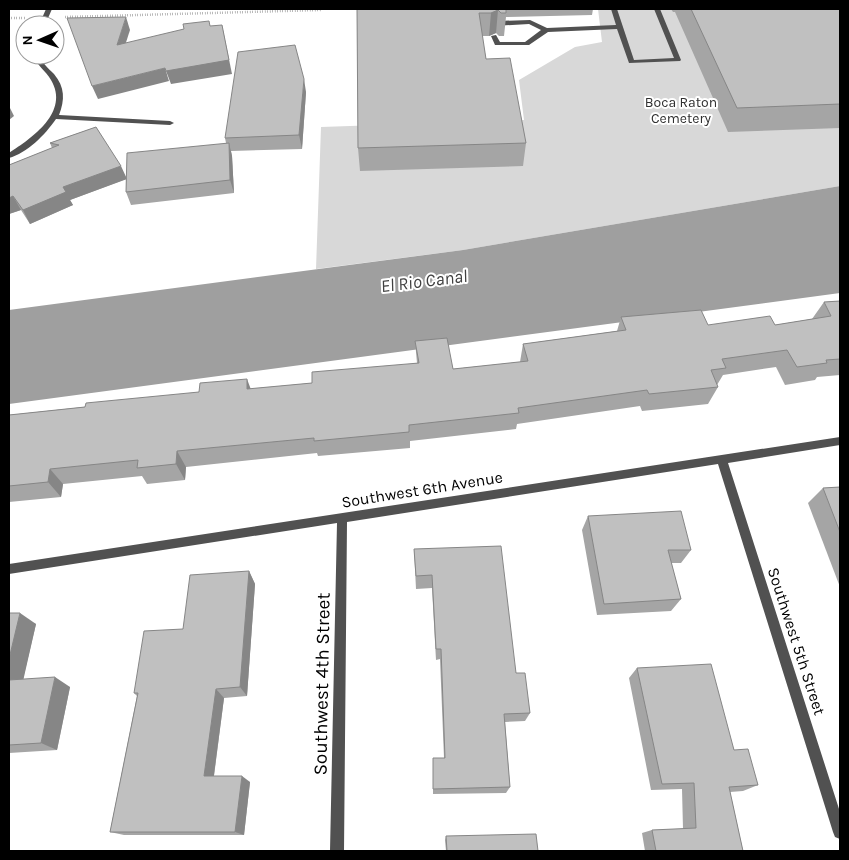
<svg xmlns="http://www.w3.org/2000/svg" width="849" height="860" viewBox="0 0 849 860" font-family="Karla,sans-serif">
<rect width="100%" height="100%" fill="#fff"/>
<polygon fill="#d8d8d8" points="598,9 840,9 840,186 463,250 316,269 321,127 524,120 519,80 575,47 602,42"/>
<polygon fill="#9f9f9f" points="840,186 840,293 9,404 9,310 463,250"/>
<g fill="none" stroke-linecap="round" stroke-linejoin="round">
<g stroke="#737373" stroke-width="2.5" stroke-dasharray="0.5 2" stroke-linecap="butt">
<polyline points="65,17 321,10"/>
<polyline points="9,18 26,18"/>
</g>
<polygon fill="#515151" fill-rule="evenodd" points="611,9 617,9 634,60 674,58 654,9 660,9 681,60 680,61 629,63 617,29 548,32 529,45 495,45 491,36 496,35 500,42 525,42 541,30 529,24 492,26 492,24 496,21 530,20 547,28 616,25"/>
<g fill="#515151" fill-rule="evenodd">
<polygon points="46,9 52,9 45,25 39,25"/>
<path d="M33,55H39C42,63 48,68 54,74C65,87 65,100 59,115L170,121L174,123L170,125L56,119C45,135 27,153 9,158V153C32,138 70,112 51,80C46,71 37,66 33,55Z"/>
<polygon points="840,437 840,445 728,463 840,812 840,839 835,837 833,832 718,464 347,522 344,851 330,851 337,523 9,574 9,564"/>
</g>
</g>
<g fill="#a5a5a5">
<polygon points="357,9 593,9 592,15 506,17 504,36 499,36 496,33 489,36 482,36 486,59 526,143 523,166 360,171 358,148"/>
<polygon points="671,9 840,9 840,128 728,132 675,12 673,12"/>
<polygon points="306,92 302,149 231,151 232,156 234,193 131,205 126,192 126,179 70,200 73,205 30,224 21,210 9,214 9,165 52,148 50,143 96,127 126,178 226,143 225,138"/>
<polygon points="840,301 840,375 817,377 815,380 785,385 776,367 723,375 717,385 718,387 708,404 642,411 640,406 517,424 516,429 410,441 410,448 318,456 317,453 186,467 185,480 147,484 142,476 63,484 61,497 9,502 9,415 250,389 312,383 417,363 415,341 453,369 520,362 523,344 617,331 621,317 708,325 775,325 812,319 824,302"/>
<polygon points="840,487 840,587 808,503 823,488"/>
<polygon points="588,516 691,550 681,563 671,563 681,599 671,611 597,615 582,530"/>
<polygon points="414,549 516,673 530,713 525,721 505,722 510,787 506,793 433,794 433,758 444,758 440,659 436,660 432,588 416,589"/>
<polygon points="249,571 255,584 247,696 224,698 214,776 250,782 244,835 124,835 110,832 137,696 134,693 183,629"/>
<polygon points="9,613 36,624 23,679 70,687 57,750 9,753"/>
<polygon points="637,668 734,750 758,785 743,791 730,792 743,851 645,851 642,833 652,830 683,829 682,789 651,790 629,678"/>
<polygon points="446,836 538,851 446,851 445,840"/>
</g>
<g fill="#868686">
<polygon points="491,9 502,9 501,13 498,10 496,33 489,36 491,13 490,13"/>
<polygon points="126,17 130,30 121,58 117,45"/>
<polygon points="222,25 232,74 171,84 166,71"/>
<polygon points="165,68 169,81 98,99 92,86"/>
<polygon points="304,79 306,92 302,149 299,135"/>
<polygon points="9,106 14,116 9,120"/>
<polygon points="229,143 232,156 234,193 230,180"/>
<polygon points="121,166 127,179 70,200 73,205 30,224 23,210 63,187"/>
<polygon points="13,196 21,210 9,214 9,198"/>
<polygon points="247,379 253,395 247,389"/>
<polygon points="177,451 186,467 185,480 176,464"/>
<polygon points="50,469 63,484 61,497 48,482"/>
<polygon points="249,571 255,584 247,696 240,687"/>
<polygon points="20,613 36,624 21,690 9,683 9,659"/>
<polygon points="55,677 70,687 57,750 41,743"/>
<polygon points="216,689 224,698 213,782 204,776"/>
<polygon points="242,776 250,782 244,835 235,832"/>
</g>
<g fill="#c0c0c0" stroke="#868686">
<polygon points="357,9 506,9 506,13 501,13 498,10 491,13 479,13 486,59 510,58 526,143 358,148"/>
<polygon points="691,9 840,9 840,104 737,108"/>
<polygon points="126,17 117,45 184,29 183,24 209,21 210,26 222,25 229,60 166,71 165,68 92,86 67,18"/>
<polygon points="295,45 304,79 299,135 225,138 238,52"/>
<polygon points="96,127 121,166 63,187 66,192 23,210 13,196 9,198 9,165 59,145 50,143"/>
<polygon points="229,143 230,180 126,192 127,153"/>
<polygon points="840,301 840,359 826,360 827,363 797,367 787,350 722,359 726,368 711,370 718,387 649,394 647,390 518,408 519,413 409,425 409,432 314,441 314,438 177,451 176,464 137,468 138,460 50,469 48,482 9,486 9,415 85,407 86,403 199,392 200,383 247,379 247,389 312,383 312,372 419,363 415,341 447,338 453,369 528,361 523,344 626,330 621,317 701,310 708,325 770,316 775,325 831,316 824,302"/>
<polygon points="840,487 840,532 823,488"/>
<polygon points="681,511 691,550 668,550 681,599 604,604 588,516"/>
<polygon points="501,546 516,673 525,673 530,713 504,714 510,787 433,789 433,758 445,758 441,649 436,649 432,575 416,576 414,549"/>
<polygon points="249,571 240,687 216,689 204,776 242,776 235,832 110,832 138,693 134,693 144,631 183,629 190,575"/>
<polygon points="9,613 20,613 9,659"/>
<polygon points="711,664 734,750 748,749 758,785 729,787 743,851 656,851 652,830 696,828 694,783 662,784 637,668"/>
<polygon points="55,677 41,743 9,745 9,680"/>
<polygon points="536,834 538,851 447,851 446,836"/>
</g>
<g text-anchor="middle" stroke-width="4" stroke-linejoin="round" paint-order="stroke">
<g font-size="14" fill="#2f2f2f" stroke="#fff">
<text x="681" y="107">Boca Raton<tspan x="681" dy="16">Cemetery</tspan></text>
</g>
<g font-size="16" fill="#000" stroke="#fff">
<text transform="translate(422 489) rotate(-9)" y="6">Southwest 6th Avenue</text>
<text transform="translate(797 641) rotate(72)" y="6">Southwest 5th Street</text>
</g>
<g font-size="18" font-style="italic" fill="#404040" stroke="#fff">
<text transform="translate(424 281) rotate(-7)" y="6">El Rio Canal</text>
</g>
<g font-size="19" fill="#000" stroke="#fff">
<text transform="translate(321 684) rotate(-89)" y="7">Southwest 4th Street</text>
</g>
</g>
<rect width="849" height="860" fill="none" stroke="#000000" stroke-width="20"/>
<g transform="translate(40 40) rotate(268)"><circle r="24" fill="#ffffff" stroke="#999999"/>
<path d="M0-4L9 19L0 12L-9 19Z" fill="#000000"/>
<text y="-8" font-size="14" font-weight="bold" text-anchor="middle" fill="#000000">N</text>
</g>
</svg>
